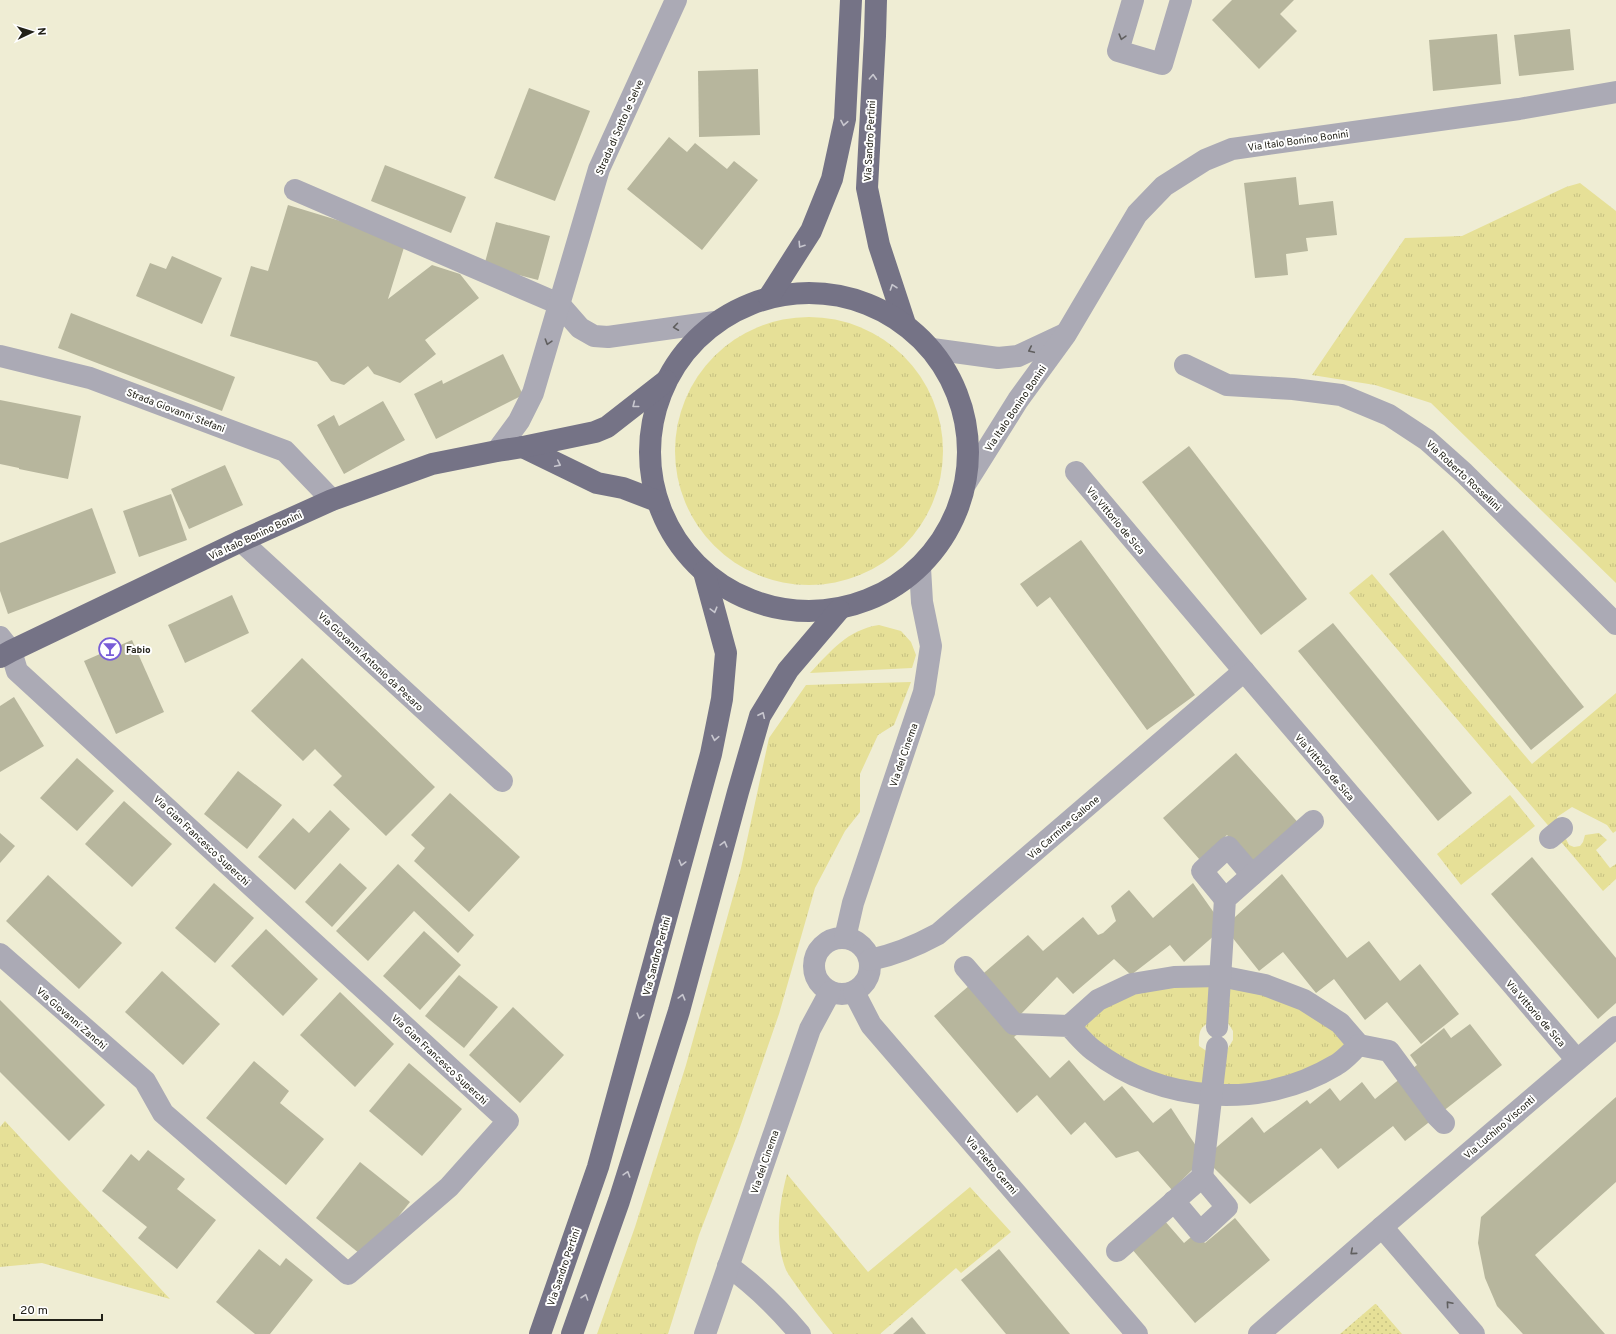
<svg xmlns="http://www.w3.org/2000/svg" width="1616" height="1334" viewBox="0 0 1616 1334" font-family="Overpass,sans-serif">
<defs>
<pattern id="grass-tufts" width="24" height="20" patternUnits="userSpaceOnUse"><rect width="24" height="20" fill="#e6e097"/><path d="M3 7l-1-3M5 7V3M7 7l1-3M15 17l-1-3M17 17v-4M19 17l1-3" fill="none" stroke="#c5c081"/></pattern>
<pattern id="park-dots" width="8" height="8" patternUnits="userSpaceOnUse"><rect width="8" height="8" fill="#e6e097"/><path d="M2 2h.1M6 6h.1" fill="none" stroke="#c5c081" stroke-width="1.8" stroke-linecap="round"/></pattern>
</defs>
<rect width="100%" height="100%" fill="#efedd4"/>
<g fill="url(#grass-tufts)">
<polygon points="1580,183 1616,211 1616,583 1431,403 1375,385 1312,375 1405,238 1462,236 1566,187"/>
<circle cx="809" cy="451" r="134"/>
<polygon points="1372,574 1532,764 1616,693 1616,831 1613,833 1607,825 1572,807 1557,817 1558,824 1552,830 1349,593"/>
<path d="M879,625L901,631L911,642L916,655L912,668L810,673C831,651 847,630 879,625Z"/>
<polygon points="911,682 894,725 878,735 860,774 860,812 845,831 815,888 779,1014 738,1133 699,1235 668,1334 597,1334 635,1227 686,1065 741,868 769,738 806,685"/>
<polygon points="1510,795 1535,826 1461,885 1437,854"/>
<polygon points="1566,833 1566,839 1569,845 1574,847 1580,846 1583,842 1585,835 1599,833 1607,840 1596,850 1610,868 1616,864 1616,879 1603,891 1556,836"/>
<path d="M1215,981L1212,1021C1199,1027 1199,1032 1199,1046L1208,1052L1207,1089L1147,1076L1075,1026L1086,1018L1135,992Z"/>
<polygon points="1224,981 1302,1003 1352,1045 1313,1071 1217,1091 1228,1048 1233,1040 1233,1031 1228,1023"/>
<polygon points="5,1121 170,1299 42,1263 0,1267 0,1127"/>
<path d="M787,1174L868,1272L970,1187L1011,1232L961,1273L956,1268L880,1334H833C821,1319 809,1304 798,1288C794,1282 789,1276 786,1270C774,1240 779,1204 787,1174Z"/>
</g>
<polygon fill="url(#park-dots)" points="1376,1304 1402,1334 1340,1334 1375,1304"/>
<g fill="#b7b69d">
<polygon points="1232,0 1294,0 1280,14 1297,31 1259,69 1212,20"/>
<polygon points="1570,29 1574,70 1519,76 1514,35"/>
<polygon points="1497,34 1501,84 1433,91 1429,40"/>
<polygon points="758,69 760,135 699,137 698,71"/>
<polygon points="529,88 590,111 555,201 494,178"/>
<polygon points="669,137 687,152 695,143 727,169 734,161 758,180 702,250 627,189"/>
<polygon points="385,165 466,197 451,233 371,201"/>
<polygon points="1296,177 1299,205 1333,201 1337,235 1306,238 1308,251 1286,254 1288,275 1255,278 1244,183"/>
<polygon points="288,205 406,241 388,299 432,265 460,274 479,298 425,340 436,354 400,383 374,374 368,366 344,385 331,381 317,362 230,336 251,266 268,271"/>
<polygon points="496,222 550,236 538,280 484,266"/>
<polygon points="172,256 222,278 202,324 136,296 150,263 166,269"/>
<polygon points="71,313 235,377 222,411 58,348"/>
<polygon points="503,354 523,395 436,439 414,394 442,380 443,384"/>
<polygon points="0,400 81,416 68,479 19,469 19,468 0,464"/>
<polygon points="383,401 405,440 344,474 317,425 334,415 339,426"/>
<polygon points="1189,446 1307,599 1261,635 1142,482"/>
<polygon points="225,465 243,505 189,529 171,489"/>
<polygon points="171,494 187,540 139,557 123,511"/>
<polygon points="92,508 116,573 8,614 0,591 0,543"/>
<polygon points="1443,530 1584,707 1531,750 1389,574"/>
<polygon points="1081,540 1195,695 1147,730 1050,597 1037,607 1020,584"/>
<polygon points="232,595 249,633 185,663 168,625"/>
<polygon points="1333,623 1472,793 1438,821 1298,651"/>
<polygon points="132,640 164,712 116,734 84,661"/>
<polygon points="302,658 435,787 386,836 333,785 342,776 315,749 303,761 251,711"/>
<polygon points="14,697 44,746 0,772 0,706"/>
<polygon points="1236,753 1302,827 1256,868 1227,835 1200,860 1163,818"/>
<polygon points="77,758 114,791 77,831 40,798"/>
<polygon points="238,771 282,805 247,849 204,814"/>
<polygon points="450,793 520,857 469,912 414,861 425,848 411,835"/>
<polygon points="124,801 172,844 132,887 85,844"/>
<polygon points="330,810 350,829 295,890 258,857 293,818 309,833"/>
<polygon points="0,833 15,846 0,863"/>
<polygon points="1532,857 1616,958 1616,1003 1598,1019 1491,894"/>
<polygon points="340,863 367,888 332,927 305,902"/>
<polygon points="398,864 474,935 458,953 414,911 368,961 336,931"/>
<polygon points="1282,874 1347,958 1369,941 1400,981 1420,964 1459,1014 1421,1044 1387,1002 1365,1020 1334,979 1316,993 1283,952 1259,971 1224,927"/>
<polygon points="48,875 122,943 79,989 6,921"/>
<polygon points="214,883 254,918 215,963 175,928"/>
<polygon points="1193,883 1224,927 1184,962 1170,945 1131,975 1114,959 1073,994 1057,977 1020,1015 1029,1024 1014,1037 1050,1078 1069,1060 1104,1101 1122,1086 1153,1123 1171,1108 1204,1158 1172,1190 1138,1151 1116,1158 1085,1122 1071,1135 1037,1095 1017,1113 934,1016 1028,935 1043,951 1083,917 1098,935 1103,933 1116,921 1111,906 1129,890 1153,918"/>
<polygon points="266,929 318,979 283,1016 231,966"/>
<polygon points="424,931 461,965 420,1010 383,976"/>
<polygon points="162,971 220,1024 183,1065 125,1012"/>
<polygon points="459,975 498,1007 464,1048 425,1016"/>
<polygon points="340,992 394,1044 355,1087 300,1035"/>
<polygon points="0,1000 105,1105 69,1141 0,1072"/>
<polygon points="513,1007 564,1055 520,1103 469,1055"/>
<polygon points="1470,1024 1502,1065 1405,1141 1393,1126 1338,1169 1321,1148 1250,1204 1204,1158 1252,1117 1264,1133 1307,1100 1310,1104 1330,1088 1340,1101 1362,1082 1375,1099 1417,1065 1410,1055 1444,1028 1451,1038"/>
<polygon points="254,1061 289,1091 280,1103 324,1139 286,1185 206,1118"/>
<polygon points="409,1063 462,1109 422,1156 369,1111"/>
<polygon points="1616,1097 1616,1182 1535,1255 1605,1334 1523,1334 1497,1306 1485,1278 1478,1243 1481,1217"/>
<polygon points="148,1150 185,1179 177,1189 216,1220 177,1269 138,1238 147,1227 102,1191 131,1154 139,1161"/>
<polygon points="360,1162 410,1202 365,1258 316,1218"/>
<polygon points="1235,1218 1270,1260 1195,1323 1131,1248 1164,1220 1184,1243 1196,1233 1205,1243"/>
<polygon points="259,1249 280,1266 286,1258 313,1280 270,1334 255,1334 216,1302"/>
<polygon points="999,1249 1070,1334 1006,1334 961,1280"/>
<polygon points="912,1317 926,1334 893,1334"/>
</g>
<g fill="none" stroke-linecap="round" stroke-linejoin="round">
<g stroke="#abaab5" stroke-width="22">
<polyline points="1133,0 1118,51 1162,64 1181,0"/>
<polyline points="295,190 559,304 580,328 594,336 608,337 715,322"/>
<polyline points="932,349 998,358 1018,356 1065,334"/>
<polyline points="0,356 90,378 285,451 332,500"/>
<polyline points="1185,365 1227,385 1293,389 1341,395 1389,415 1427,440 1464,473 1616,624"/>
<polyline points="497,451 519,421 533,393 599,169 676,0"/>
<polyline points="1076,472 1244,671 1577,1060"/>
<polyline points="966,483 1018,400 1066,334 1137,214 1164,186 1205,160 1232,149 1519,109 1616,92"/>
<polyline points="241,541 502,781"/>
<polyline points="0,637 11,651 17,671 508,1121 449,1187 348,1274 163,1113 145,1081 0,954"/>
<polyline points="1550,838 1562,828"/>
<polyline points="1225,899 1202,871 1228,847 1252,875"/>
<circle cx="842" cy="966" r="28"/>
<polyline points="845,938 853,903 924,692 931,646 922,602 920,568"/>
<path d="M870,960C894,955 916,946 938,934L1244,671"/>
<path d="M965,967L1014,1024L1069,1026C1077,1034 1084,1043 1093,1050C1162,1104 1261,1110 1336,1065C1345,1060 1352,1051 1359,1045L1340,1023L1304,1000L1265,985L1220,976L1174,977L1132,984L1098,1000L1069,1026"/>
<polyline points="854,992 871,1025 1137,1334"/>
<polyline points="1217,1027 1225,899 1313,821"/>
<polyline points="1359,1045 1389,1051 1437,1116 1444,1123"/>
<polyline points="1174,1201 1200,1232 1227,1207 1202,1177"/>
<polyline points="1382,1227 1474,1334"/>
<polyline points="1117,1251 1202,1177 1217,1047"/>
<path d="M728,1266C755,1285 779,1309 800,1334"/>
<polyline points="705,1334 810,1029 830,992"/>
<polyline points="1259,1334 1382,1227 1616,1027"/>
</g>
<g stroke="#757386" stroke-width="22">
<polyline points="876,0 875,36 867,188 879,245 905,324"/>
<circle cx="809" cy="452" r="159"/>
<polyline points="769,297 811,231 832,179 845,119 851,0"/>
<polyline points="523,447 597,483 623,488 657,501"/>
<polyline points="0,657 11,651 241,541 332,500 432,464 497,451 523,447 595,432 607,427 666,381"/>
<polyline points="540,1334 598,1167 711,754 722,699 726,653 704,572"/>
<polyline points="572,1334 619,1201 679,1011 738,792 760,716 788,670 839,610"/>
</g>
</g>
<defs><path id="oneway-chevron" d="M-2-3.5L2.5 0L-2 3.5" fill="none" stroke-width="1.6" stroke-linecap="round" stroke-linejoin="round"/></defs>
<g stroke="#605f5f">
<use href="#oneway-chevron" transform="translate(1122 37) rotate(106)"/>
<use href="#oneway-chevron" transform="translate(676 327) rotate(172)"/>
<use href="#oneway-chevron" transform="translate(548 342) rotate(107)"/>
<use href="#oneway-chevron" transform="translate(1031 350) rotate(155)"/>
<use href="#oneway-chevron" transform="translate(1353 1252) rotate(139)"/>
<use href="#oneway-chevron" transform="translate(1449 1304) rotate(-131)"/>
</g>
<g stroke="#c8c7cf">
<use href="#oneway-chevron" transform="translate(873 77) rotate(-87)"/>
<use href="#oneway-chevron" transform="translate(844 123) rotate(100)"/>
<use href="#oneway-chevron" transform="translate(801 245) rotate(123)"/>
<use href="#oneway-chevron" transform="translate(893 287) rotate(-109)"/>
<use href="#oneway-chevron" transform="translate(635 405) rotate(142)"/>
<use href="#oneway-chevron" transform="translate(558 464) rotate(26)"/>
<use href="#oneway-chevron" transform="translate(714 610) rotate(75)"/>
<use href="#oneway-chevron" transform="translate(762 715) rotate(-65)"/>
<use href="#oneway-chevron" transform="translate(715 738) rotate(101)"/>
<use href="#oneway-chevron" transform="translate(724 844) rotate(-75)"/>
<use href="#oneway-chevron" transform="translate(682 863) rotate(105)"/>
<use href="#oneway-chevron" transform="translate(682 997) rotate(-75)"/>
<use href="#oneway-chevron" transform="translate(640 1016) rotate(105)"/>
<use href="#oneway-chevron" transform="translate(627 1174) rotate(-73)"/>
<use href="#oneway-chevron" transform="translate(585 1297) rotate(-71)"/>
</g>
<defs>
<g id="bar-ring" transform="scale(1.15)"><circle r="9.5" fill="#fff" stroke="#785dd7" stroke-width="1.5"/><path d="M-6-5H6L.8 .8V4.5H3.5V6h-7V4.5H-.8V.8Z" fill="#785dd7"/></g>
</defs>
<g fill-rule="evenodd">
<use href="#bar-ring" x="110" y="649"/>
</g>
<g text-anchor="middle" stroke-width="4" stroke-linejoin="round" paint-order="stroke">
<g font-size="10" fill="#222118" stroke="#fff">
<text transform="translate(619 127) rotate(-66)" y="4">Strada di Sotto le Selve</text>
<text transform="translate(1298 140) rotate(-8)" y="4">Via Italo Bonino Bonini</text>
<text transform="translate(869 141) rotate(-87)" y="4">Via Sandro Pertini</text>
<text transform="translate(1015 408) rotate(-56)" y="4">Via Italo Bonino Bonini</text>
<text transform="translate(176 410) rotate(21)" y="4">Strada Giovanni Stefani</text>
<text transform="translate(1464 475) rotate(43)" y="4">Via Roberto Rossellini</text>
<text transform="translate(1116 520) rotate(50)" y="4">Via Vittorio de Sica</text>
<text transform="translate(255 535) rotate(-25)" y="4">Via Italo Bonino Bonini</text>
<text transform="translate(371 661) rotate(43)" y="4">Via Giovanni Antonio da Pesaro</text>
<text transform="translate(903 755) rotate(-71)" y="4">Via del Cinema</text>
<text transform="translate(1325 767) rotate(49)" y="4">Via Vittorio de Sica</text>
<text transform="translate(1063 827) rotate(-41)" y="4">Via Carmine Gallone</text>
<text transform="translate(202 840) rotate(43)" y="4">Via Gian Francesco Superchi</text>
<text transform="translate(656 956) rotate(-75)" y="4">Via Sandro Pertini</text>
<text transform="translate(1536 1013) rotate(49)" y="4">Via Vittorio de Sica</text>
<text transform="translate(72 1018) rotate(41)" y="4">Via Giovanni Zanchi</text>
<text transform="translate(440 1059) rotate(43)" y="4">Via Gian Francesco Superchi</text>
<text transform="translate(1499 1127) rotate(-41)" y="4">Via Luchino Visconti</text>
<text transform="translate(764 1162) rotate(-71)" y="4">Via del Cinema</text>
<text transform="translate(992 1165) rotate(49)" y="4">Via Pietro Germi</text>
<text transform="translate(563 1267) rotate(-71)" y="4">Via Sandro Pertini</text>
</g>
<g font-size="10" font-weight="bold" fill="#222118" stroke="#fff" text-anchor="start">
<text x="126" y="653">Fabio</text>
</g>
</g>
<g transform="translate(32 32) rotate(86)" stroke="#ffffff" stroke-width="3" paint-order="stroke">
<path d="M0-3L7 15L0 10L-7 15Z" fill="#222118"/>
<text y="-6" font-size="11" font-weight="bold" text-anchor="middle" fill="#222118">N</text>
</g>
<path d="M14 1314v6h88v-6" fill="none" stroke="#222118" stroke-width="2"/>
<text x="20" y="1314" font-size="12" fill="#222118" stroke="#ffffff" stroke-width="3" paint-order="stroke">20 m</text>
</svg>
